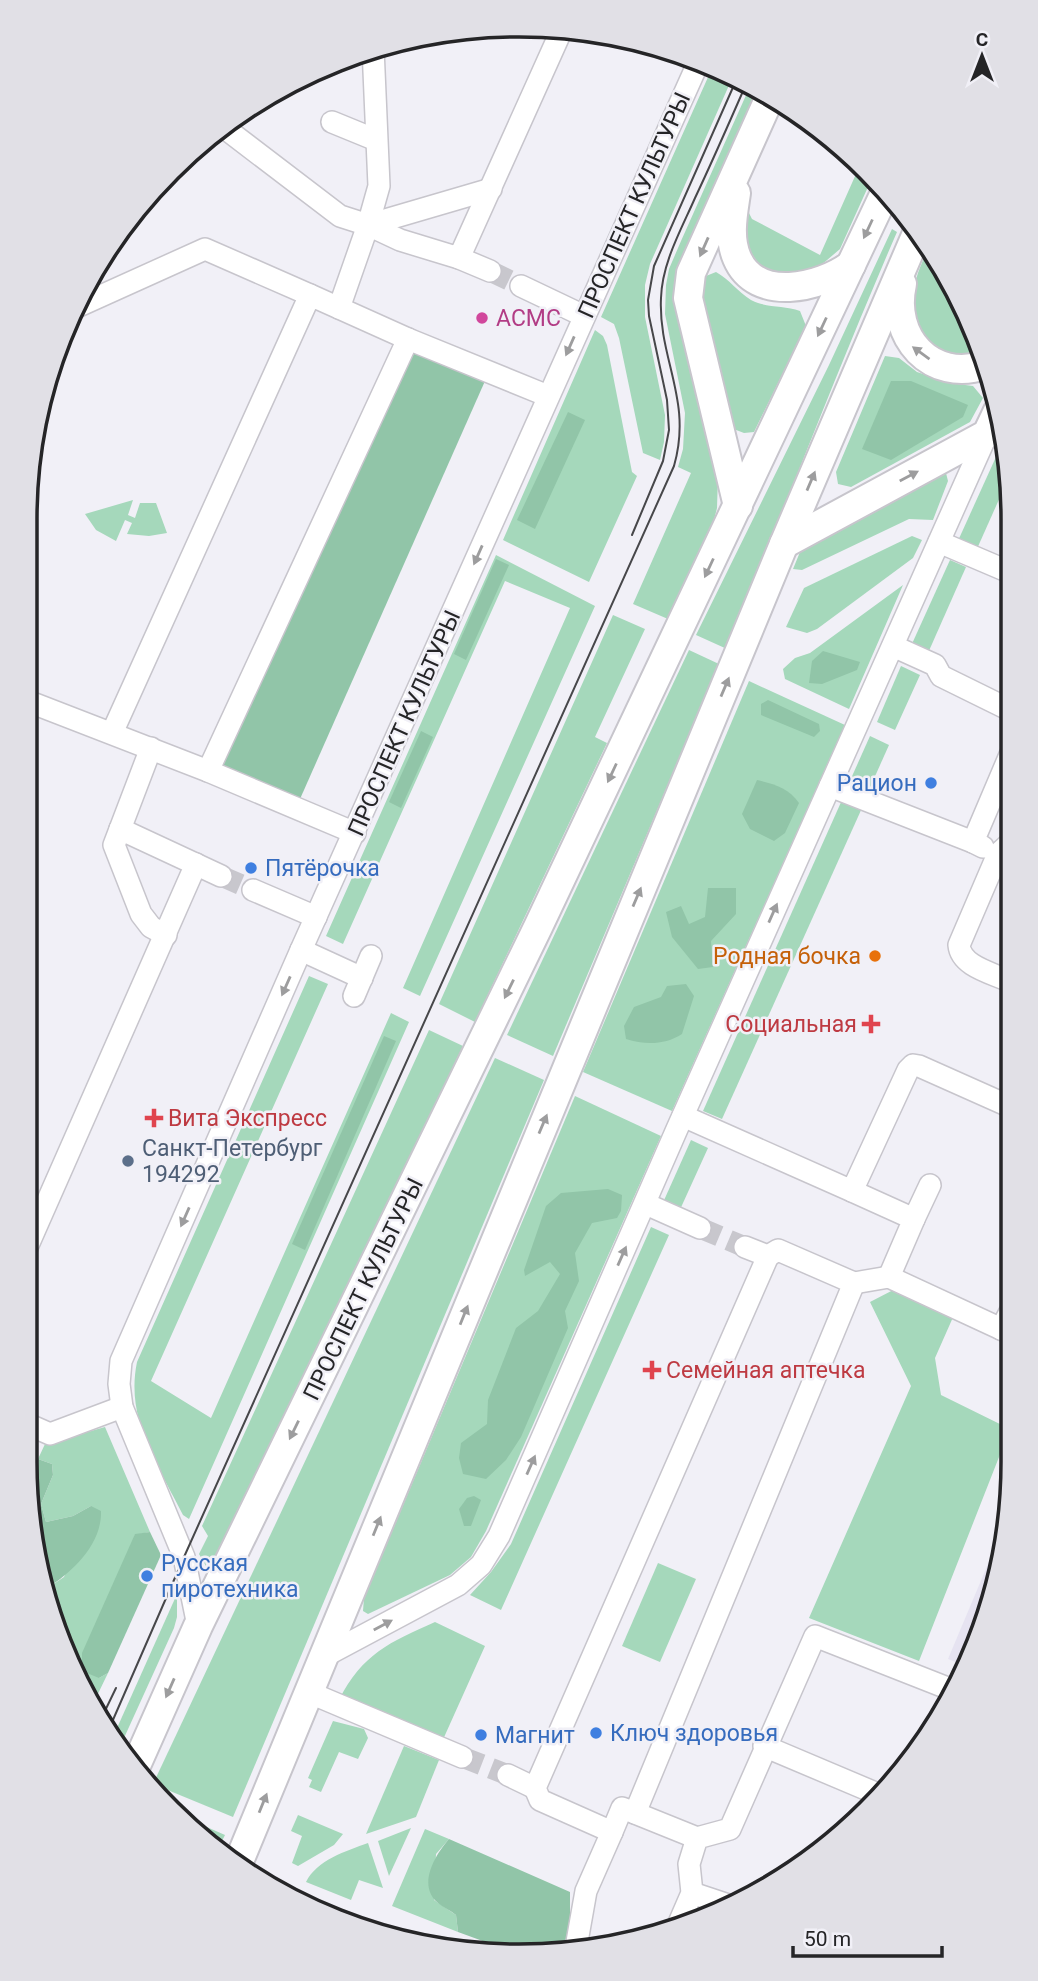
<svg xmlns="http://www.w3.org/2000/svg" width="1038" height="1981" viewBox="0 0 1038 1981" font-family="Roboto,sans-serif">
<rect width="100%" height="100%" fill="#f1f0f7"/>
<polygon fill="#e6e3f1" points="1009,1514 997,1590 968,1667 948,1659"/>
<g fill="#a5d8bb">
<polygon points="713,66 734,74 650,264 645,285 645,317 665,415 664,442 660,460 643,453 619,338 614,324 601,317"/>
<polygon points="751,84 758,89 676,273 674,297 718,475 717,508 713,524 668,619 633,604 691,473 678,467 683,449 685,413 665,314 666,285 669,269 681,241"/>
<polygon points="860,165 872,178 840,249 813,272 793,277 763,271 740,242 746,207 752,219 820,255"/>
<path d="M892,229L897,232C837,370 784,510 727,649L696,635L829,365Z"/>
<path d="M930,244L976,330L983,356C972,355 960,357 949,354C923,348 911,316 914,292C915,275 924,259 930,244Z"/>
<path d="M716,272C729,279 738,292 751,300C765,308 784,305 800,311L806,326L754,432L744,433L731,428L699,296L706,276Z"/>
<polygon points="595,330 603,336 607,345 632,472 637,476 589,582 503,540"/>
<polygon points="885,356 899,358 917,372 950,383 973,386 983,398 970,422 851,487 838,484 836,472"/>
<polygon points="1005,437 1009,454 1009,477 976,551 957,543"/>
<polygon points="934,471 946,473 948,481 933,520 909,519 802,570 793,569 800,552 811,541"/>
<polygon points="133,500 128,515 135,518 140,503 156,503 167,533 149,536 127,534 132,523 125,520 116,541 96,530 85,514"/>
<polygon points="912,536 922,540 913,558 817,629 807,633 786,627 804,588"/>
<polygon points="496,555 595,606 420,996 403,988 570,608 505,581 343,944 326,936"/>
<polygon points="950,560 966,567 928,653 911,646"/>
<polygon points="903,585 849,709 785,679 783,669 795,658 810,653"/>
<polygon points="613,615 645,629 595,737 607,743 475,1022 439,1004"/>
<polygon points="689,650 719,664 553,1056 507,1035"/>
<polygon points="901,666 920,675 895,730 877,722"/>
<polygon points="749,681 845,725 672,1111 583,1072"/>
<polygon points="870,736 889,745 868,792 849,783"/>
<polygon points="842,800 862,808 722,1119 703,1111"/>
<path d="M309,976L328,984L151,1381L211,1418L391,1013L409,1022L189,1519L183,1515C158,1465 125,1420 137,1362Z"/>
<polygon points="429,1030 463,1046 211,1575 199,1554 208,1536 202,1526"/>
<polygon points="495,1058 544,1080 233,1817 153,1784"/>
<polygon points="575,1096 661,1136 486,1531 471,1557 450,1575 368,1614 363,1611 364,1598"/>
<polygon points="691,1140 708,1148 678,1214 661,1207"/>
<polygon points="651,1227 669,1235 501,1610 470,1595 491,1572 511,1544"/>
<polygon points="899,1287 954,1315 935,1358 941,1395 1010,1429 919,1661 809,1618 911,1386 870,1302"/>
<polygon points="105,1427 150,1532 135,1535 99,1678 108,1673 94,1702 51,1621 46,1589 64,1577 91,1506 73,1516 46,1522 41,1504 53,1475 52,1464 38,1459 45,1444"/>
<polygon points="658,1563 696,1579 660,1662 622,1646"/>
<polygon points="177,1594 177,1617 174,1628 119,1749 113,1737"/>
<path d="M435,1622L485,1646L441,1744L339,1700C362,1654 390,1642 435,1622Z"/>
<polygon points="333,1721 364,1729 368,1738 358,1759 339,1752 321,1792 309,1787 312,1780 308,1778"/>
<polygon points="404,1746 439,1760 416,1817 366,1834"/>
<polygon points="298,1815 343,1834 334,1845 298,1866 292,1863 302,1836 291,1831"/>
<polygon points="184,1817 225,1835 219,1847 218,1848"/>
<polygon points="411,1828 389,1876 378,1841"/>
<polygon points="425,1829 449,1839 436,1854 434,1900 456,1915 458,1932 392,1906"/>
<path d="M368,1843L383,1888L359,1880L351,1900L306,1882C317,1860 346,1851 368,1843Z"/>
</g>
<g fill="#91c5a8">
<polygon points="412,352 485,381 300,799 221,766"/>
<polygon points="891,381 911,381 968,405 963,417 891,460 862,449"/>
<polygon points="568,412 585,420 535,529 517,520"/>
<polygon points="496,559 509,565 466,660 454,654"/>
<polygon points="823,651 860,662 857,670 822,684 809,683 812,661"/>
<polygon points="768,700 819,724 820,731 814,737 761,715 761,704"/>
<polygon points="421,731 433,737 401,808 389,802"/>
<path d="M757,780C774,784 789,788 799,803L785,833L774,841L750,829L742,814Z"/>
<polygon points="708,888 736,888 736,914 711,941 713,967 698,969 672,937 666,912 681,906 689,924 705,917"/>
<path d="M686,984L694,996L682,1034C665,1045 645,1045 626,1039L624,1026L634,1007L661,997L667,986Z"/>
<polygon points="384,1036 396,1041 305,1250 292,1244"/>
<polygon points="608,1189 622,1195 621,1211 617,1218 592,1223 575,1253 579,1281 565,1311 568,1328 521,1437 506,1460 486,1479 463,1474 459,1458 461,1443 487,1424 488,1400 516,1328 538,1311 560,1274 550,1262 525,1276 524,1270 546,1206 561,1193"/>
<path d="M38,1459L52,1464L53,1475L41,1504L46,1522L73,1516L91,1506L101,1511C102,1545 72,1572 46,1589L28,1484Z"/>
<polygon points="474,1496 481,1500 471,1526 464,1526 459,1509 467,1498"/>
<polygon points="150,1532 161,1555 108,1673 99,1678 82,1671 82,1653 135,1534"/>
<path d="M449,1839L570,1892V1934L562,1953L518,1954L458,1932L456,1915C450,1910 442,1907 437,1902C417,1884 436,1854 449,1839Z"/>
</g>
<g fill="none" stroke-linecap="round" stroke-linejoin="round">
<g stroke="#c8c7cd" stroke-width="21" stroke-dasharray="21 10" stroke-linecap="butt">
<polyline points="490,271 521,286"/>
<polyline points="221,876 253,890"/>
<polyline points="700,1228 745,1247"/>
<polyline points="462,1757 508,1775"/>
</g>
<g stroke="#c7c5cc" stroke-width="24">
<g id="minor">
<polyline points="332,122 376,140"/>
<polyline points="222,126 340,216 368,225 339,308 408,339 548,396"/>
<polyline points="368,225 400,240 459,258 563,27"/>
<polyline points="368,225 379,186 373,48"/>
<polyline points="368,225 491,189"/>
<polyline points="459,258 490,271"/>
<polyline points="521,286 584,316"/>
<polyline points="72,309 205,249 310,295"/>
<polyline points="939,542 1007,571"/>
<polyline points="893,646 935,665 941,676 1010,710"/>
<polyline points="25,706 35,704 208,771 355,833"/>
<polyline points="112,733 310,295 339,308"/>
<polyline points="151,748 114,845 141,914 151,927 166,935"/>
<polyline points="208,771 408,339"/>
<polyline points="830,786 973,842"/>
<polyline points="120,829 221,876"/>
<path d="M1010,843L998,854L959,945C961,967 993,973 1011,982"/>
<polyline points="983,847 973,842 1010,755"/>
<polyline points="253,890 316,917"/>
<polyline points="301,950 362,978"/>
<polyline points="354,996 371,956"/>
<polyline points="683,1116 852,1191 908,1070 913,1065 919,1066 1011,1107"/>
<polyline points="852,1191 914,1219 889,1277"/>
<polyline points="646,1204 700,1228"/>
<polyline points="914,1219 930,1185"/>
<polyline points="25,1252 196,864"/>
<polyline points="854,1283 889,1277 1012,1334"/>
<polyline points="1001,1329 1012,1308"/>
<polyline points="25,1423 50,1434 122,1407"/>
<polyline points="198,1626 184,1557 122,1407 119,1384 121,1361 301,950 699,61"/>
<polyline points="323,1657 458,1585 481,1565 499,1536 677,1129 987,434"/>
<polyline points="308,1692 462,1757"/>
<polyline points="764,1746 880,1795"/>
<polyline points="508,1775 535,1788"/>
<polyline points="635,1813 622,1808 612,1832 540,1800 535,1788 768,1256"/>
<polyline points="697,1838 635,1813 854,1283 778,1250 768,1256 745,1247"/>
<polyline points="692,1893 734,1907"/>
<polyline points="679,1923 692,1893 689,1864 697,1838 730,1829 815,1636 955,1691"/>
<polyline points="575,1953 586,1891 612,1832"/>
</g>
</g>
<g stroke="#c7c5cc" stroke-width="32">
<g id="major">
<path d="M736,193C733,214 728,237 737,258C756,303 820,288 851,265"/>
<path d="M902,284C890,337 931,383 985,365"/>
<polyline points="738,506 688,298 691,273 770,97"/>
<polyline points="784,544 987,434 998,411"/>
<polyline points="134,1770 198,1626 538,927 885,193"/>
<polyline points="237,1866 784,544 918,231"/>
</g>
</g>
<use href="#minor" stroke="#fff" stroke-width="21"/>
<use href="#major" stroke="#fff" stroke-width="28"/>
<g stroke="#47474a" stroke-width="2">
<polyline points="632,535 663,461 669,430 667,400 649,316 648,300 654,266 738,76"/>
<polyline points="102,1717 116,1688"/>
<path d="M109,1729L184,1557L674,466C693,400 658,359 661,298C662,263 681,230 695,198C713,160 730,121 747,82"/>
</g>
</g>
<defs><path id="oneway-solid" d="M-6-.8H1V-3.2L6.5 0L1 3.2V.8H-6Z" transform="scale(1.75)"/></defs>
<g fill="#9d9d9e">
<use href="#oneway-solid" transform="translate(868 229) rotate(115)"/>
<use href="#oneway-solid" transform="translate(704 247) rotate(114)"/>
<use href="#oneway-solid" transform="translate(822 327) rotate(115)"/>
<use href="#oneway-solid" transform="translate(570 346) rotate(114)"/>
<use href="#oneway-solid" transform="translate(921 353) rotate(-144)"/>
<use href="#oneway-solid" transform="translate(909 476) rotate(-28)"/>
<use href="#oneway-solid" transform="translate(811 481) rotate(-67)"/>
<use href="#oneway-solid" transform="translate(478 555) rotate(114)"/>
<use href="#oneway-solid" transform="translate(709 568) rotate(115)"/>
<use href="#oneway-solid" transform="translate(725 687) rotate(-67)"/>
<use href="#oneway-solid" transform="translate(612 773) rotate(115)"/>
<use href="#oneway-solid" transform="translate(637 897) rotate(-67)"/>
<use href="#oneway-solid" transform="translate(773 913) rotate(-66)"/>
<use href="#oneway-solid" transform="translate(286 986) rotate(114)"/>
<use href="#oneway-solid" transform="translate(509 989) rotate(116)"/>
<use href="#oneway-solid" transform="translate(543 1124) rotate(-67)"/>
<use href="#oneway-solid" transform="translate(185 1217) rotate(114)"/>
<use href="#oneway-solid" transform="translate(622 1256) rotate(-66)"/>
<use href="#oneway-solid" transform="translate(464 1315) rotate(-68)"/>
<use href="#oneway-solid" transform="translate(294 1430) rotate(116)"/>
<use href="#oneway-solid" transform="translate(531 1465) rotate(-66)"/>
<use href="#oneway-solid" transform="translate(377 1526) rotate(-68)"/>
<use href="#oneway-solid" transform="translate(383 1625) rotate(-28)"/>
<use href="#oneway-solid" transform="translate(170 1688) rotate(114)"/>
<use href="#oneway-solid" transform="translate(263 1803) rotate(-68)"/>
</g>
<circle fill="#d1479c" stroke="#f1f0f7" stroke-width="2.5" cx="482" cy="318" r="7"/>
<g fill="#3f7fe0" stroke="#f1f0f7" stroke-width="2.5">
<circle cx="931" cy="783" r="7"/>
<circle cx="251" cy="868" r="7"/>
<circle cx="147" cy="1576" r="7"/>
<circle cx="596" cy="1733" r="7"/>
<circle cx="481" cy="1735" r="7"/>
</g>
<circle fill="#e8710a" stroke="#f1f0f7" stroke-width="2.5" cx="875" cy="956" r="7"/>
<g fill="#e0444e" stroke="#f1f0f7" stroke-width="2.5">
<path d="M867.5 1013.5h7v7h7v7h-7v7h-7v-7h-7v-7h7z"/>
<path d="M150.5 1107.5h7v7h7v7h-7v7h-7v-7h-7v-7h7z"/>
<path d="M648.5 1359.5h7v7h7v7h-7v7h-7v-7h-7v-7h7z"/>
</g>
<circle fill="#5c6f8a" stroke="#f1f0f7" stroke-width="2.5" cx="128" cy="1161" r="7"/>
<g text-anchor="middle" stroke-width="5" stroke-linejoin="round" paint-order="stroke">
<g font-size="23" fill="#252527" stroke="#f1f0f7">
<text transform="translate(634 205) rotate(-66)" y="8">ПРОСПЕКТ КУЛЬТУРЫ</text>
<text transform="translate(404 723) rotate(-66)" y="8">ПРОСПЕКТ КУЛЬТУРЫ</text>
<text transform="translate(363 1289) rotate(-64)" y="8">ПРОСПЕКТ КУЛЬТУРЫ</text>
</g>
<g font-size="23" fill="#b23c85" stroke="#f1f0f7" text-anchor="start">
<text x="496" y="326">АСМС</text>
</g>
<g font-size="23" fill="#366cbe" stroke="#f1f0f7" text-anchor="start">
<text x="917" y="791" text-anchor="end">Рацион</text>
<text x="265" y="876">Пятёрочка</text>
<text x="161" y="1571">Русская<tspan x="161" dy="26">пиротехника</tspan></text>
<text x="610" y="1741">Ключ здоровья</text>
<text x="495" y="1743">Магнит</text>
</g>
<g font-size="23" fill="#c56008" stroke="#f1f0f7" text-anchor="end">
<text x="861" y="964">Родная бочка</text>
</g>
<g font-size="23" fill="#be3a42" stroke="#f1f0f7" text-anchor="start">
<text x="857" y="1032" text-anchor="end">Социальная</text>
<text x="168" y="1126">Вита Экспресс</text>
<text x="666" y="1378">Семейная аптечка</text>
</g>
<g font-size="23" fill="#4e5e75" stroke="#f1f0f7" text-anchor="start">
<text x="142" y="1156">Санкт-Петербург<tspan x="142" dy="26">194292</tspan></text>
</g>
</g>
<path d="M0 0H1038V1981H0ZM519 37H519A482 482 0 0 1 1001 519V1462A482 482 0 0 1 519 1944H519A482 482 0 0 1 37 1462V519A482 482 0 0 1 519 37Z" fill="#e1e0e6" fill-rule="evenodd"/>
<path fill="none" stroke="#252527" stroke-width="3.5" d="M519 37H519A482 482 0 0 1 1001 519V1462A482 482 0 0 1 519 1944H519A482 482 0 0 1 37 1462V519A482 482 0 0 1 519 37Z"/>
<g transform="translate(982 56)" stroke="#f1f0f7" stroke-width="5" paint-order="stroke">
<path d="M0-5L12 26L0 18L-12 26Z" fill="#252527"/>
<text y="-10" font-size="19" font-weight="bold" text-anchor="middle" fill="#252527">С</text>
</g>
<path d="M793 1946v10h149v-10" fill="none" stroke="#252527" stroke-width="3.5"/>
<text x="804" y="1946" font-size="21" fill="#252527" stroke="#f1f0f7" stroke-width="5" paint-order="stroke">50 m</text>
</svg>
